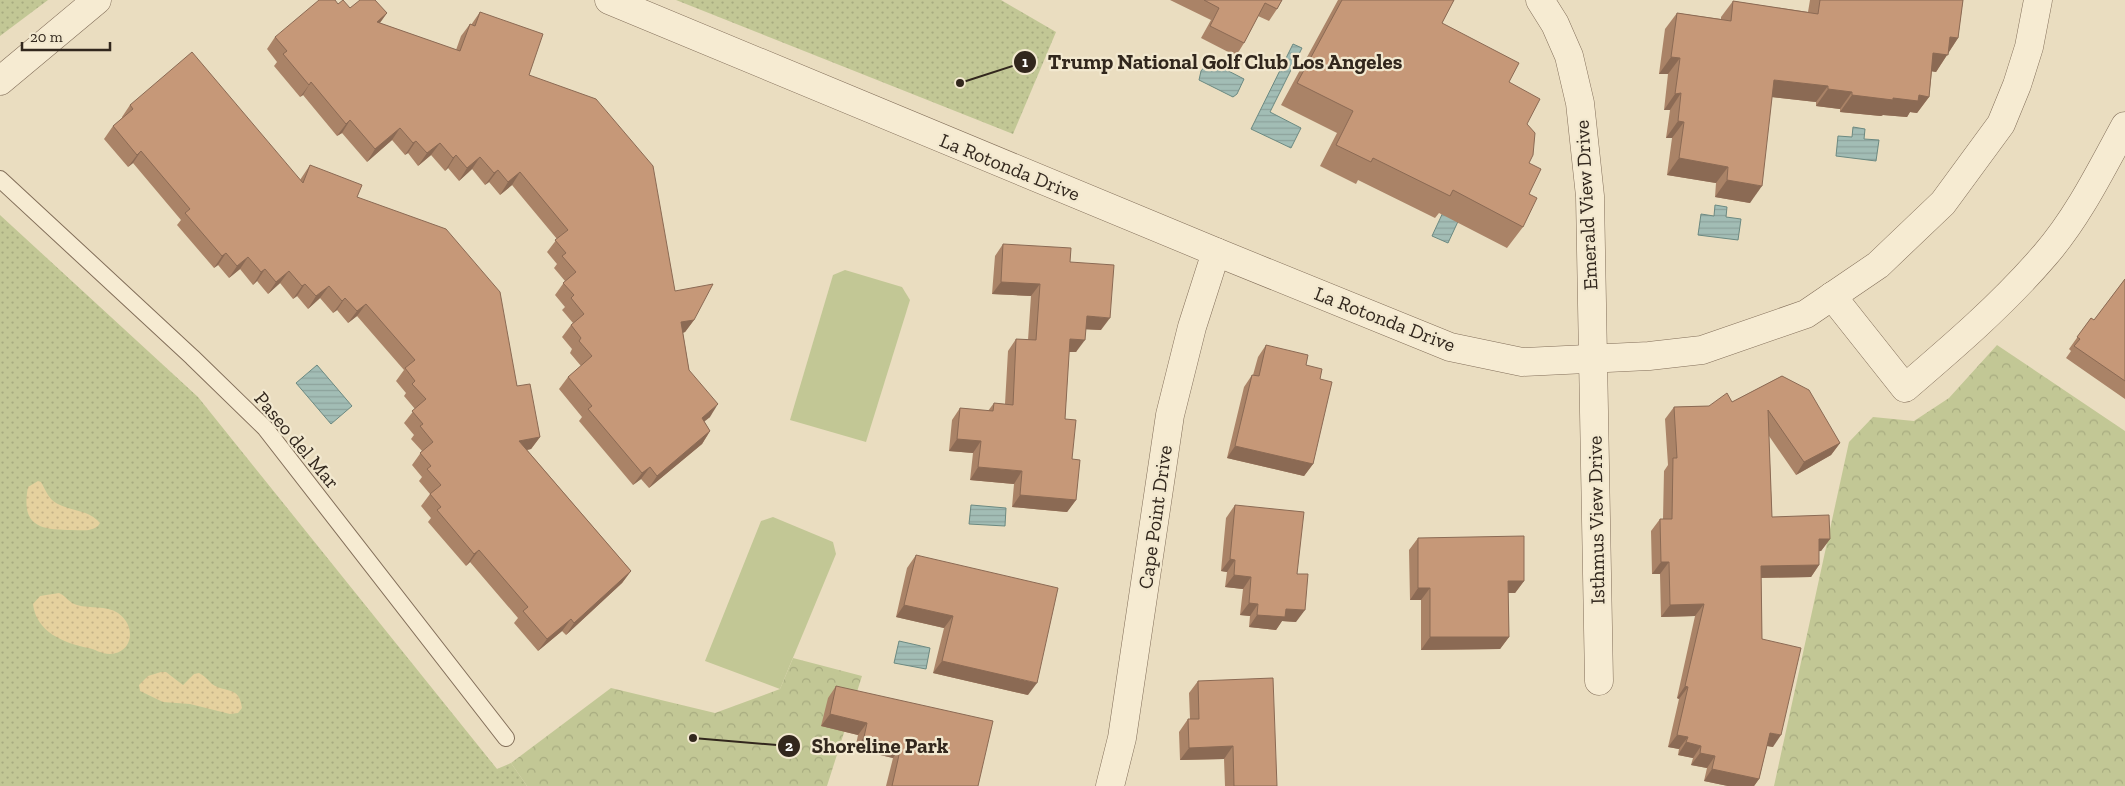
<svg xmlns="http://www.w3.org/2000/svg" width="2125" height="786" viewBox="0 0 2125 786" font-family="'Zilla Slab',serif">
<defs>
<pattern id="grass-dots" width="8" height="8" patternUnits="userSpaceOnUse" patternTransform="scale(1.25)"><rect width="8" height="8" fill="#c2c795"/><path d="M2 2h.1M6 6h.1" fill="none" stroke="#a7ab80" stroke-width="1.8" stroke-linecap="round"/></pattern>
<pattern id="sand-dots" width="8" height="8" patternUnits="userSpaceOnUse" patternTransform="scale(1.25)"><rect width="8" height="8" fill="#e5d19e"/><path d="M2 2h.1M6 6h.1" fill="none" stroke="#c5b388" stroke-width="1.8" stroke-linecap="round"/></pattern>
<pattern id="park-crowns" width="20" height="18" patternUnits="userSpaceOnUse" patternTransform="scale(1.25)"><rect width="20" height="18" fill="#c2c795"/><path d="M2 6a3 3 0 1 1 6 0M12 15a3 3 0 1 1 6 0" fill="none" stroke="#a7ab80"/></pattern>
<pattern id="water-rules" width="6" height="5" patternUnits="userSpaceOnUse" patternTransform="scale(1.25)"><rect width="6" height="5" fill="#a2bdb5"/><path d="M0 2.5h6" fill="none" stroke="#8ca29b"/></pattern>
</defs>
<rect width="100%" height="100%" fill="#eaddc0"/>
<g fill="url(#grass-dots)">
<polygon points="0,0 48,0 0,36"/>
<polygon points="676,0 1001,0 1056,32 1013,134"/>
<polygon points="0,215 198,397 497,769 511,763 527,786 0,786"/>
</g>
<g fill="url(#sand-dots)">
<path d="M38,481L41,482C44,487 47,495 52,500C66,512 88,508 100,523L98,526C90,532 81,530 72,530C38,530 21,525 28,487Z"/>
<path d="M59,593C66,596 69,603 77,605C90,609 106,605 118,613C136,625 134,653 110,654C101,654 95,649 88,648C64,643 36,632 33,604L40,596Z"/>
<path d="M161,672H166L183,685L194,674L199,673C205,676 208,680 212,684C227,694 239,685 242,708L238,713L230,714L190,704L163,702L140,691L139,685L148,676Z"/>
</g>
<g fill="url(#park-crowns)">
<polygon points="1997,345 2125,431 2125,786 1774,786 1849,442 1873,417 1914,421 1949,398"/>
<polygon points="793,658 862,676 827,786 527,786 511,763 611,688 715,713 780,689"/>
</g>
<g fill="#c2c795">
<polygon points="845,270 902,287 910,300 866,442 790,420 833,275"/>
<polygon points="773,517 833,542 836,554 780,689 705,661 761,521"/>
</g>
<g fill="url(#water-rules)" stroke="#6b8981">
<polygon points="1293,44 1302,48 1270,112 1301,128 1291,148 1251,129"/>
<polygon points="1209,61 1244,79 1237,94 1233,97 1199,80 1201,71"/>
<polygon points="1853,127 1865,129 1864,139 1879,140 1876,161 1836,156 1838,136 1852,137"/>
<polygon points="1715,205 1727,207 1726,217 1741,219 1738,240 1698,235 1701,214 1714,216"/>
<polygon points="1445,208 1461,215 1448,243 1432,236"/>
<polygon points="317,365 352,406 331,424 296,383"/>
<polygon points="971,505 1006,508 1005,526 969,524"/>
<polygon points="899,641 930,648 926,669 894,663"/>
</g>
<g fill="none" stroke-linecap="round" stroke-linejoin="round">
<g stroke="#826e59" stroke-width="18">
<polyline id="lane" points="0,179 192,357 265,428 506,738"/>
</g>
<g stroke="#826e59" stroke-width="29">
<g id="street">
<polyline points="609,0 1216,252 1450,347 1522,362 1649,356 1702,350 1806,314 1878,265 1943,203 2001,124 2017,85 2029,47 2038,0"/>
<polyline points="1540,0 1555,24 1569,56 1580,103 1590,196 1599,681"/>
<polyline points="0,81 97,0"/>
<path d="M1832,296L1905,388C1954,346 2003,304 2045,255C2078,217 2101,170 2125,126"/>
<polyline points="1110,786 1122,738 1170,415 1192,327 1216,252"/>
</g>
</g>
<use href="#lane" stroke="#f6ebd2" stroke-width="16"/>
<use href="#street" stroke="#f6ebd2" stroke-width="28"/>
</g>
<g fill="#aa8367">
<polygon points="1170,0 1282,0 1277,9 1269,21 1258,16 1244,43 1236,56 1201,38 1211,20"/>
<polygon points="1338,0 1454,0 1442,23 1509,82 1527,124 1529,163 1529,194 1523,227 1507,248 1439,213 1435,218 1358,180 1356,184 1320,166 1337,133 1281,105"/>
<polygon points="1810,0 1963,0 1958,38 1936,72 1932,71 1929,97 1917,113 1910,112 1907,117 1883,115 1881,116 1840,112 1840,109 1816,106 1816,102 1772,97 1750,203 1715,197 1716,183 1667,175 1672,138 1666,138 1670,110 1664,110 1668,74 1659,74 1665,29 1677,13 1721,19 1721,17 1733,1 1808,12"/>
<polygon points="338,4 350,8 387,13 380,23 456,50 461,36 470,24 471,25 480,12 529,75 675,291 694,320 685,332 683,333 689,370 710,417 704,421 710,431 702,444 649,488 641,479 633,485 579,421 582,417 559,389 568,377 581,366 570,353 572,349 562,337 571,325 573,323 562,310 565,307 555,295 565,281 554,268 557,264 547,252 557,239 512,185 500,195 489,182 485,185 472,169 459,181 448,168 445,171 431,155 418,166 408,153 405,155 392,140 367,162 342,133 337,136 303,95 300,97 274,66 277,62 267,49 275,37"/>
<polygon points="130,105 300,180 310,165 357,197 517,386 540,437 531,449 527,450 631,571 622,583 566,635 562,631 538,651 514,623 518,618 470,562 466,566 428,522 431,518 421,506 430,494 419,481 422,477 412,465 422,451 411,439 414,435 404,423 415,409 404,396 406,393 396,381 404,370 357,316 348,323 337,310 333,313 320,298 308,309 297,296 293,299 280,283 268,294 257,281 253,285 240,269 229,278 218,265 214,268 177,225 181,220 133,163 128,167 104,139 113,126 122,118 122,117"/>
<polygon points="1003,244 1070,262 1101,330 1086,329 1076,352 1069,352 1065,419 1072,459 1076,500 1067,512 1012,507 1014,484 970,480 973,453 949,451 952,420 960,408 988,411 994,403 1005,404 1008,351 1016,339 1028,340 1031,296 992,294 995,256"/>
<polygon points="2125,279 2125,399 2066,358 2071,351 2069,349 2091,318 2094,320"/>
<polygon points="1266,345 1306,365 1320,379 1313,464 1304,476 1227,458 1244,387 1252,375 1253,375 1258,357"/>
<polygon points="1782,376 1840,443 1831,455 1796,475 1769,436 1772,517 1830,539 1821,551 1819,551 1819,565 1811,577 1761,578 1762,639 1773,747 1767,746 1759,779 1754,786 1728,786 1704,781 1707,768 1691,765 1693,758 1678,755 1679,749 1668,747 1679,699 1677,698 1695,616 1661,617 1660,574 1652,574 1651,531 1660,519 1663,519 1664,471 1668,465 1665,419 1674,407 1709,406 1732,402"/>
<polygon points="1235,505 1297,574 1296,622 1282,621 1276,630 1249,627 1250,616 1240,615 1243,589 1225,587 1227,572 1221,571 1226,518"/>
<polygon points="1418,538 1524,581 1515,593 1508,593 1509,637 1500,649 1421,650 1421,600 1410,600 1409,550"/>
<polygon points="916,555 1028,695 933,673 944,628 896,617 907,568"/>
<polygon points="1198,681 1277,786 1225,786 1224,759 1180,760 1179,732 1188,719 1190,719 1189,693"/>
<polygon points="836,686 978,786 886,786 893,758 855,749 858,735 821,726 828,698"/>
</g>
<g fill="#8b6a54">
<polygon points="387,13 378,25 377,22"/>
<polygon points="1950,37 1958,38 1936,72 1922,70 1933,53"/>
<polygon points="1671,57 1680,58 1668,74 1659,74"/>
<polygon points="1774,80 1828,86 1816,102 1763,96"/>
<polygon points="311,82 303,95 300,97 309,85"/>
<polygon points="1828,89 1852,92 1840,109 1816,106"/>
<polygon points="1681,93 1670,110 1664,110 1675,94"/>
<polygon points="1852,95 1919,95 1929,97 1917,113 1910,112 1907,117 1883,115 1881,116 1840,112"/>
<polygon points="350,120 342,133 337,136 346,124"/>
<polygon points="1678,121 1684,122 1672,138 1666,138"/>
<polygon points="400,128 392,140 367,162 375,149"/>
<polygon points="416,141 408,153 405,155 413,143"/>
<polygon points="440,143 431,155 418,166 427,153"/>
<polygon points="141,151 133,163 128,167 137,155"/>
<polygon points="456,155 448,168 445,171 453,158"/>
<polygon points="480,157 472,169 459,181 467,168"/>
<polygon points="1679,158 1728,167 1716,183 1667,175"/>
<polygon points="498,170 489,182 485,185 494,173"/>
<polygon points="520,172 512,185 500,195 508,182"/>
<polygon points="1727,180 1762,186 1750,203 1715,197"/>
<polygon points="226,253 218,265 214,268 222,256"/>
<polygon points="248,257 240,269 229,278 237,266"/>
<polygon points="265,269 257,281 253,285 261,272"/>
<polygon points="289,271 280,283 268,294 276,282"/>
<polygon points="1001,282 1040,284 1031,296 992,294"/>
<polygon points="305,284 297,296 293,299 302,286"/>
<polygon points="329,286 320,298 308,309 316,296"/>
<polygon points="345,298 337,310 333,313 342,301"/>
<polygon points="366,304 357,316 348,323 357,311"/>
<polygon points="1087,316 1110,318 1101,330 1078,329"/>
<polygon points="694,320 685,332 672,335 681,322"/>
<polygon points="1070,339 1085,340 1076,352 1061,352"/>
<polygon points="718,404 710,417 694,430 702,418"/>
<polygon points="710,431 702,444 649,488 657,476"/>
<polygon points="540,437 531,449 511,453 519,441"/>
<polygon points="957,439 981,441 973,453 949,451"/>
<polygon points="1840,443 1831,455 1796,475 1804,462"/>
<polygon points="1235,446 1313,464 1304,476 1227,458"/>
<polygon points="650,467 641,479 633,485 642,473"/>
<polygon points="978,467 1022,471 1014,484 970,480"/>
<polygon points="1020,495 1076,500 1067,512 1012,507"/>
<polygon points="1819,539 1830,539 1821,551 1810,552"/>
<polygon points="479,550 470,562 466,566 474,554"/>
<polygon points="1230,559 1235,560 1227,572 1221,571"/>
<polygon points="1661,562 1669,562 1660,574 1652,574"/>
<polygon points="1819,565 1811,577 1752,578 1761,566"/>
<polygon points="631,571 622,583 566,635 574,623"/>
<polygon points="1234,575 1251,577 1243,589 1225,587"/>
<polygon points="1508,581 1524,581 1515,593 1500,593"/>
<polygon points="1418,588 1430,588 1421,600 1410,600"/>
<polygon points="1249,603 1258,604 1250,616 1240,615"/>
<polygon points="1704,604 1695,616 1661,617 1670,605"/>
<polygon points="904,605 953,616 944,628 896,617"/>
<polygon points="1286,609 1305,610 1296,622 1282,621 1276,630 1249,627 1257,615"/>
<polygon points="571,619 562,631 538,651 547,639"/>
<polygon points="1430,637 1509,637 1500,649 1421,650"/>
<polygon points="942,661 1037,683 1028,695 933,673"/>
<polygon points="1685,686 1688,687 1679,699 1677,698"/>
<polygon points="830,714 867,723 858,735 821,726"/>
<polygon points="1770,733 1781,735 1773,747 1762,745"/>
<polygon points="1677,735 1688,737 1679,749 1668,747"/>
<polygon points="864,737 901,746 893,758 855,749"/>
<polygon points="1686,742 1701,746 1693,758 1678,755"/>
<polygon points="1233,746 1224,759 1180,760 1189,748"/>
<polygon points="1700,753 1715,756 1707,768 1691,765"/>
<polygon points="1712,769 1759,779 1754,786 1728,786 1704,781"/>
</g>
<g fill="#c69878" stroke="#8b6a54">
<polygon points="319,0 335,0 338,4 343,0 350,8 360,0 375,0 387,13 377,22 460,51 470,24 475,26 480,12 543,34 529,75 596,99 653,166 675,291 713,284 694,320 681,322 689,370 718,404 702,418 710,431 657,476 650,467 642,473 588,409 592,406 568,377 592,356 579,341 581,338 571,325 584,314 571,298 574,295 563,283 576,272 562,256 566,253 555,240 568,230 520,172 508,182 498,170 494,173 480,157 467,168 456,155 453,158 440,143 427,153 416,141 413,143 400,128 375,149 350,120 346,124 311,82 309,85 283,54 287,51 275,37"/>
<polygon points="1204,0 1282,0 1277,9 1265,3 1244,43 1210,26 1219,8"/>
<polygon points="1342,0 1454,0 1442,23 1519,63 1509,82 1540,99 1527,124 1535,133 1533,155 1529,163 1541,169 1529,194 1537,198 1523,227 1453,190 1450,196 1373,158 1371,162 1336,145 1353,111 1297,83"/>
<polygon points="1820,0 1963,0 1958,38 1950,37 1948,55 1933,53 1929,97 1919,95 1918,101 1893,98 1893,100 1852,95 1852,92 1828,89 1828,86 1774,80 1762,186 1727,180 1728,167 1679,158 1684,122 1678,121 1681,93 1675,94 1680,58 1671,57 1677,13 1731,21 1733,1 1818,14"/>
<polygon points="192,52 303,183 310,165 362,185 357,197 446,229 500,292 517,386 530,384 540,437 519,441 631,571 574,623 571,619 547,639 523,611 528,607 479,550 474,554 437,510 441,507 430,494 441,485 427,469 431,466 420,453 433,442 420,426 423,424 412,411 426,399 412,384 415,381 405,368 415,360 366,304 357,311 345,298 342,301 329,286 316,296 305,284 302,286 289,271 276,282 265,269 261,272 248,257 237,266 226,253 222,256 185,213 190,209 141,151 137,155 113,126 133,109 130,105"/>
<polygon points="1003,244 1071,248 1070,262 1114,265 1110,318 1087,316 1085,340 1070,339 1065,419 1076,420 1072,459 1080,460 1076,500 1020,495 1022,471 978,467 981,441 957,439 960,408 993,411 994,403 1013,405 1016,339 1036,340 1040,284 1001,282"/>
<polygon points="2125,279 2125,381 2074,346 2080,339 2077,337 2091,318 2094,320"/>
<polygon points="1266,345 1308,355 1306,365 1322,369 1320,379 1332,382 1313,464 1235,446 1252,375 1259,376"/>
<polygon points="1782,376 1809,390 1840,443 1804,462 1768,410 1772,517 1829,515 1830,539 1819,539 1819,565 1761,566 1762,639 1801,648 1781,735 1770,733 1759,779 1712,769 1715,756 1700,753 1701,746 1686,742 1688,737 1677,735 1688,687 1685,686 1704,604 1670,605 1669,562 1661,562 1660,519 1672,519 1673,458 1677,458 1674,407 1709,406 1727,393 1732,402"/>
<polygon points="1235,505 1304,512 1297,574 1308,574 1305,610 1286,609 1285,617 1257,615 1258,604 1249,603 1251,577 1234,575 1235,560 1230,559"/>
<polygon points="1524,536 1524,581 1508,581 1509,637 1430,637 1430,588 1418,588 1418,538"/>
<polygon points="916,555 1058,588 1037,683 942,661 953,616 904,605"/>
<polygon points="1273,678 1277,786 1234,786 1233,746 1189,748 1188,719 1199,719 1198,681"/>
<polygon points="836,686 993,721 978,786 892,786 901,746 864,737 867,723 830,714"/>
</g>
<g text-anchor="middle" stroke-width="4.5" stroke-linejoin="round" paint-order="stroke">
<g font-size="20" fill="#32271d" stroke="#f2e8cf">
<text transform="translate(1010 167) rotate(22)" y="7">La Rotonda Drive</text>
<text transform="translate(1586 205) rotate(-93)" y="7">Emerald View Drive</text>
<text transform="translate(1385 319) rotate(21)" y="7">La Rotonda Drive</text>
<text transform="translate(297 440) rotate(50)" y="7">Paseo del Mar</text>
<text transform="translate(1155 517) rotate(-82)" y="7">Cape Point Drive</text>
<text transform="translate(1596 520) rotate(-91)" y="7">Isthmus View Drive</text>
</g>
</g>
<path fill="none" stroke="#32271d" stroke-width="2" d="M960 83L1025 62M693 738L789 746"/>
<g fill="#32271d" stroke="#f2e8cf" stroke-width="2">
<circle cx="960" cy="83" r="5"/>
<circle cx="693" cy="738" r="5"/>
<circle cx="1025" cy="62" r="12"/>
<circle cx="789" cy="746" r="12"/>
</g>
<g font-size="15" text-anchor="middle" font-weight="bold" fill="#fff">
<text x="1025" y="67">1</text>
<text x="789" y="751">2</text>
</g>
<g font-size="21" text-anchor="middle" font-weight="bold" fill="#32271d" stroke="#f2e8cf" stroke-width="4.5" stroke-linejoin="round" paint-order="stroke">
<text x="1225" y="69">Trump National Golf Club Los Angeles</text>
<text x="880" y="753">Shoreline Park</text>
</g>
<path d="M22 42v8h88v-8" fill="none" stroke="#32271d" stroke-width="2.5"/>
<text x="30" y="42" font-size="15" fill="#32271d" stroke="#f2e8cf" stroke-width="4" paint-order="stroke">20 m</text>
</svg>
